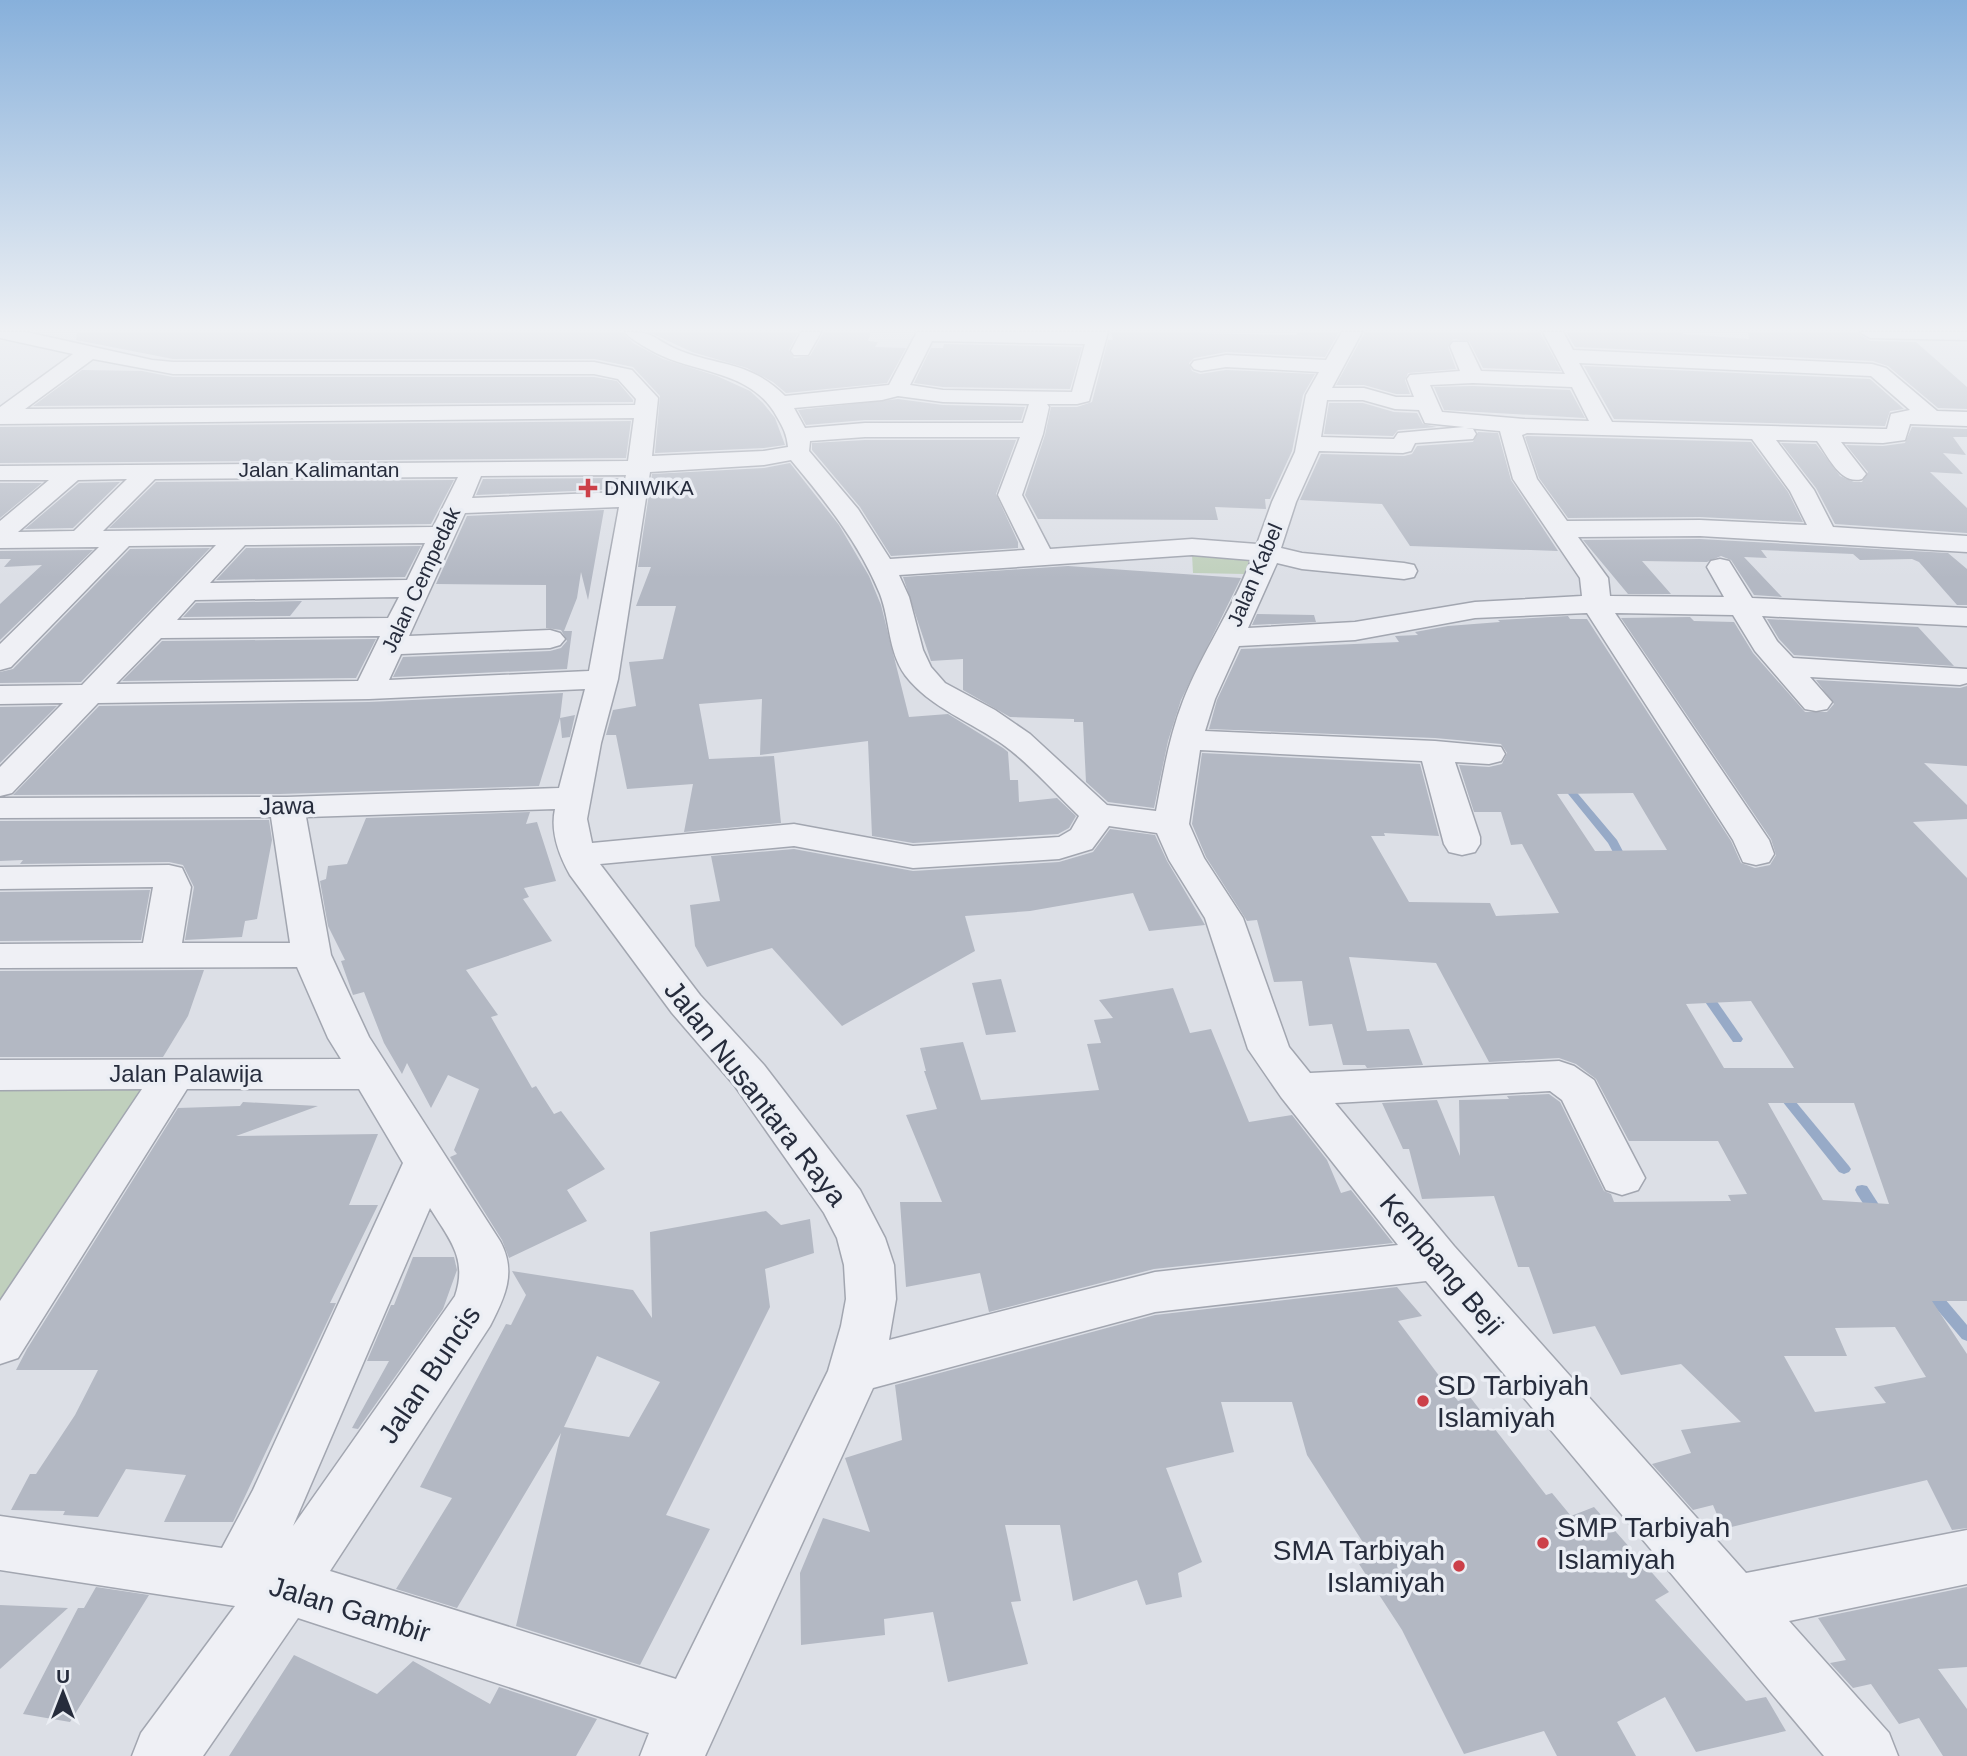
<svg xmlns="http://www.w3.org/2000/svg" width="1967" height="1756" viewBox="0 0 1967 1756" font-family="Arial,sans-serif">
<rect width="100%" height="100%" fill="#dcdfe6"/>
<g fill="#c0d0bd">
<polygon points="1192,554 1251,556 1244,574 1193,573"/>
<polygon points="175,1073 0,1343 0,1075"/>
</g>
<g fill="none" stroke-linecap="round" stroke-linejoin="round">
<g fill="#97aac7" fill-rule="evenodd">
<polygon points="1565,781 1568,782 1617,840 1629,863 1628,865 1620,865 1608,843 1560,784"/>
<polygon points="1705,989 1709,990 1741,1036 1743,1039 1741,1042 1733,1042 1701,996 1699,993"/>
<polygon points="1782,1089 1786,1090 1849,1166 1851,1169 1849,1172 1844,1174 1839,1172 1778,1096 1776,1093 1778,1090"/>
<polygon points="1862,1185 1867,1186 1883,1211 1885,1215 1883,1219 1878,1220 1873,1219 1857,1194 1855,1190 1857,1186"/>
<polygon points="1928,1283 1933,1285 1967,1325 1967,1341 1962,1339 1923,1293 1921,1289 1923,1285"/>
</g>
</g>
<g fill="#b3b8c3" fill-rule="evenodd">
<polygon points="77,332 622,332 633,343 663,359 717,376 750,391 763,403 775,418 785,445 764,448 655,453 660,396 633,367 595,359 173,359 76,340"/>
<polygon points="649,332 798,332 789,350 794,358 810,356 824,332 871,332 868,341 878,342 875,347 906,348 887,383 786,393 773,382 747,368 692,352"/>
<polygon points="1111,332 1297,335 1297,332 1339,332 1325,357 1226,352 1194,358 1189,363 1192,371 1200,374 1226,370 1315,374 1303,395 1292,451 1270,499 1265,499 1266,509 1215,507 1218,520 1038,519 1025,495 1045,435 1051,407 1077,407 1092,402 1108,340 1113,340"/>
<polygon points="1365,332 1540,332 1561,371 1483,368 1469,341 1453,339 1448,347 1456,369 1408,373 1405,380 1410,394 1396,394 1364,385 1336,385"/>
<polygon points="1566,332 1683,332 1683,334 1749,339 1748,332 1839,332 1858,333 1870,341 1916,342 1967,387 1967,409 1938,408 1888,366 1873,361 1575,347"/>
<polygon points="944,344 1082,347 1070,389 943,387 914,383 931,348 943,348"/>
<polygon points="1584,366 1870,379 1904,409 1890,411 1885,426 1614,419"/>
<polygon points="82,370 142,371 173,377 594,377 617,381 633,400 633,402 33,406"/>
<polygon points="1473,386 1570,390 1585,418 1444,410 1434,387"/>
<polygon points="898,399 943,405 1025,407 1021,420 865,420 806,425 798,410"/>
<polygon points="1329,403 1363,403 1394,412 1417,413 1423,424 1437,427 1398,430 1393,436 1324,434"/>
<polygon points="631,421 626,458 0,463 0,427"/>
<polygon points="1912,427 1967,429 1967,437 1953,437 1966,455 1943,453 1963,474 1930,472 1967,508 1967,533 1835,524 1816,488 1781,443 1816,444 1840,476 1854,482 1862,482 1868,472 1846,445 1883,446 1905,443"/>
<polygon points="1478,432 1498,433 1511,480 1558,551 1410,546 1382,504 1300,500 1321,454 1404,456 1412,454 1417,446 1473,442"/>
<polygon points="1527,436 1751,442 1788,492 1803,522 1700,517 1568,518 1539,478 1525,437"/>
<polygon points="865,440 1016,440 996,494 1018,542 1018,548 891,556 860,507 812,450 812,443"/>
<polygon points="790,463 839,525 869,576 881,605 909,717 948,714 1003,748 1008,752 1010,780 1018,780 1019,802 1057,798 1076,816 1069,828 1058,834 913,843 872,836 868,741 760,755 762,699 699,704 709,759 774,756 781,823 684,832 693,784 627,789 616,735 606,735 613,710 636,706 629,662 663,659 676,606 636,606 651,567 638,567 652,474 764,468"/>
<polygon points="623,478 620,489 476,495 483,479"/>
<polygon points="454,480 431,524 109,528 156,482"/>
<polygon points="120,482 73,528 25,529 79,483"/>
<polygon points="0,483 42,483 0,518"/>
<polygon points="604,510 588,600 581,572 577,598 564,631 572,631 567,669 393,677 403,657 550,651 561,648 567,641 561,630 546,628 546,585 436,584 467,516"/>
<polygon points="1700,539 1948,553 1967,569 1967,605 1957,605 1919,562 1912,559 1860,560 1853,554 1761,550 1767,558 1744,557 1782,597 1754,595 1731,560 1721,556 1707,562 1642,561 1671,594 1628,594 1583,540"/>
<polygon points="421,546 405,577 216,580 246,548"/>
<polygon points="210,548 81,682 0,683 0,672 13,669 130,549"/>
<polygon points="93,550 0,640 0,604 42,565 4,567 11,559 0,559 0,551"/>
<polygon points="1068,566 1241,578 1181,700 1168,741 1154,808 1108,802 1086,782 1083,722 1074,722 1074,719 1010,717 963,690 963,659 931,661 903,577"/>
<polygon points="302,601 290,616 183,617 196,603"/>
<polygon points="1257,614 1314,615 1316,622 1252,625"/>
<path d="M1568,616L1570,619H1587L1731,841L1741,863L1755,868L1770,865L1776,855L1771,839L1621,618L1690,617L1694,621L1734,622L1753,653L1805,712H1827L1834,704L1816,680L1960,688L1967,686V766L1924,763L1967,805V819L1913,822L1967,878V1301H1932L1967,1354V1528L1952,1530L1927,1480L1723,1529L1713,1505L1693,1510L1652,1464L1691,1453L1681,1430L1741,1422L1681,1364L1621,1375L1595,1326L1553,1334L1529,1267H1518L1494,1196L1422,1199L1409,1149H1403L1382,1103L1437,1100L1460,1156L1459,1100L1509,1099L1507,1096L1549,1094L1560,1102L1604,1191L1611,1194L1614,1202L1731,1201L1728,1195L1747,1194L1718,1141H1629L1596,1079L1576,1064L1559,1058L1489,1062L1436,963L1349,957L1367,1031L1409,1029L1423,1065L1367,1068L1365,1065H1343L1332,1024L1309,1026L1302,981L1274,982L1257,920L1247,921L1206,857L1192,824L1202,753L1420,764L1439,836L1384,833L1385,836H1371L1409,902L1490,903L1496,916L1559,913L1522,844L1511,845L1501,812H1474L1459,765L1489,767L1502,764L1507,753L1501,744L1435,738L1209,729L1217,700L1241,649L1399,642L1395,636L1418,635L1415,632L1448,626L1500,622L1498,620ZM1633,793L1667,850L1595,851L1557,794ZM1751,1001L1794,1068H1724L1686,1004ZM1768,1103H1854L1889,1204L1823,1200ZM1895,1327L1926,1377L1874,1387L1886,1403L1815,1412L1784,1356H1847L1835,1328Z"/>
<polygon points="1767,619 1918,627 1954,666 1794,655 1779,639"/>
<polygon points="376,639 356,678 122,681 162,641"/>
<polygon points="563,693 560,718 575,715 570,737 562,738 560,718 539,786 280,794 13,795 99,706 369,702"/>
<polygon points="57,706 0,763 0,707"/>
<polygon points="530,812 526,824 537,822 556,881 524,888 529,897 523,899 552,941 466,970 498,1015 491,1017 532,1088 536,1086 554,1114 561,1111 605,1169 567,1190 587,1221 509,1258 502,1240 450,1157 457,1154 454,1150 479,1089 448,1075 431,1108 407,1063 402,1074 384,1043 364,992 353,995 341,961 345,960 328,926 320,881 326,879 328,866 347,864 366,818"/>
<polygon points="269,820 272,840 257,919 245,921 242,937 185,940 194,887 183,865 169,862 20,864 23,860 0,861 0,821"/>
<polygon points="1110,829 1155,835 1167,861 1205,925 1149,931 1133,893 1030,911 965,916 975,951 842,1026 772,948 707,967 695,946 690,905 720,901 711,856 794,849 913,871 1059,862 1093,852"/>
<polygon points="150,890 141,940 0,941 0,892"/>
<polygon points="204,970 188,1016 163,1057 0,1057 0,971"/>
<polygon points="1001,979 1016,1032 986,1035 972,983"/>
<polygon points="1173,988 1190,1033 1211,1029 1249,1122 1292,1115 1327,1160 1341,1193 1351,1190 1393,1243 1154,1269 989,1312 980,1273 906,1287 900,1202 942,1202 906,1115 937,1109 924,1071 926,1071 920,1048 963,1042 981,1100 1099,1090 1087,1044 1101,1043 1094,1020 1113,1018 1099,1000"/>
<polygon points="243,1102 318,1106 236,1136 378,1134 349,1205 378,1205 330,1303 336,1303 233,1522 164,1522 186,1475 126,1469 98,1517 63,1515 65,1511 11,1510 30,1474 36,1474 75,1415 98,1370 16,1370 27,1349 178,1108 240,1106"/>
<path d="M766,1211L781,1225L810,1219L814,1253L765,1269L770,1307L666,1515L710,1529L640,1665L516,1626L561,1433L457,1608L396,1589L452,1498L420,1487L506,1324L511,1325L526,1295L512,1271L633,1290L652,1318L650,1232ZM597,1356L660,1382L629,1437L564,1427Z"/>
<polygon points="413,1257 454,1257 457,1270 443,1309 358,1429 352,1428 389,1361 367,1361 391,1305 394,1305"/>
<polygon points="1397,1287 1422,1316 1398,1321 1458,1401 1470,1397 1546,1495 1552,1493 1571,1516 1594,1507 1669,1592 1655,1600 1746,1701 1766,1697 1786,1731 1696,1752 1665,1697 1617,1722 1636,1756 1557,1756 1544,1731 1464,1754 1402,1630 1359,1564 1373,1558 1307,1455 1292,1402 1221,1402 1234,1452 1166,1468 1202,1562 1178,1573 1182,1597 1146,1605 1137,1580 1073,1601 1060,1525 1005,1525 1021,1601 1011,1602 1028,1664 948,1682 933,1612 884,1619 885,1635 801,1645 800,1573 823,1518 870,1532 845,1458 902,1440 895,1385 1155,1315"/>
<polygon points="96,1587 149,1595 70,1722 23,1714 78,1608 84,1608"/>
<polygon points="1967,1587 1967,1667 1938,1669 1967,1709 1967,1756 1943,1756 1919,1718 1899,1724 1871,1684 1853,1688 1830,1663 1846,1660 1818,1618"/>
<polygon points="0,1605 68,1608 0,1669"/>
<polygon points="294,1655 377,1694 413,1661 490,1704 499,1687 597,1719 576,1756 229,1756"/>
</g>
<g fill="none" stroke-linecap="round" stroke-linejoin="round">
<g stroke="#a2a6b0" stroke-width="3">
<g id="minor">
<path d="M0,332H26L152,360L173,362H594L632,370L658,398L652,456L764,451L788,447C787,435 783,427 777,417C750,367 690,375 647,348C639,343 630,339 625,332C657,332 651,338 676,349C718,367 749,360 785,396L889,385L917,332H1108L1089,401L1077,404H1047L1049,407L1043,434L1022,495L1050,549L1192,539L1257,544L1272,502L1295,452L1306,395L1319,372L1226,367L1201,371L1194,369L1191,365L1194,361L1226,355L1326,360L1342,332H1362L1332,388H1364L1396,397H1414L1407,379L1410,375L1460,371L1450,346L1453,342H1467L1481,371L1565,374L1543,332H1563L1573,350L1872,364L1886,368L1937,411L1967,412V426L1910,424L1905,440L1883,443L1841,442L1866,474L1862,479C1840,485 1829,457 1817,441L1776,440L1814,490L1833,527L1967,536V552L1700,536L1578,537L1608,578L1610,596L1724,597L1707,567L1711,561L1720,559L1729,561L1752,598L1967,608V626L1762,616L1777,641L1793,658L1967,669V683L1960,685L1810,677L1832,702L1827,709L1816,711L1805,709L1755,651L1733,615L1615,613L1769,840L1774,854L1769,862L1756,865L1743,862L1733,840L1587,613L1475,618L1355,640L1239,646L1215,699L1205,731L1435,741L1501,747L1505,754L1501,761L1489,764L1455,762L1480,837V844L1475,852L1462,855L1449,852L1444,844L1422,761L1200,750L1189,824L1204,858L1243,918L1289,1047L1310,1073L1559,1061L1574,1066L1594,1080L1645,1178L1638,1190L1622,1195L1606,1190L1562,1100L1550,1091L1335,1103L1454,1246L1746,1573L1967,1530V1584L1789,1621L1889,1733L1898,1756H1824L1426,1281L1155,1312L873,1388L705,1756H640L649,1733L298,1618L203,1756H132L141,1733L235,1606L0,1570V1516L222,1548L253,1490L403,1163L359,1089H187L18,1358L0,1364V1301L142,1089L0,1090V1060L341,1059L328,1038L297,967L0,968V944L143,943L153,887L0,889V867L169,865L182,868L191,887L182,943H290L271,817L0,818V798L287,797L559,788L585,689L369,699L98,703L12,793L0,796V767L63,703L0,704V686L82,685L216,545L129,546L11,667L0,670V644L99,547L0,548V521L49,480H0V466L628,461L634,418L0,424V407L73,354L0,338ZM932,341L1085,344L1072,392L943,390L910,385ZM93,359L173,374H594L618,379L636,399L635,405L25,409ZM1579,363L1871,376L1910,410L1891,414L1887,429H1883L1612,422ZM1473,383L1572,387L1589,421L1524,419L1442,412L1430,385ZM898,396L943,402L1029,404L1023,423H865L805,428L794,408L882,400ZM1327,400H1363L1395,409L1419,410L1425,423L1464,427L1398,433L1394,439L1321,437ZM1466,428L1500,431L1513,479L1580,578L1582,596L1475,602L1355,622L1248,628L1277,563L1302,569L1404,579L1414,577L1417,571L1414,565L1404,563L1302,553L1281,548L1296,502L1319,451L1403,453L1411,451L1415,443L1473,439L1476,434L1473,429ZM1527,433L1752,439L1790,491L1807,525L1700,520L1567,521L1537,479L1522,435ZM865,437H1020L998,495L1025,550L890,559L858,509L809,451L810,441ZM791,460C826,502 859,543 880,594C890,620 888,651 905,675C930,708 972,722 1005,746C1031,765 1055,793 1079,816L1071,830L1059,837L913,846L794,824L592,843L587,819L601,743L618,679L650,472L764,465ZM626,475L622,492L472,498L481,476ZM458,477L433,527L103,531L155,479ZM127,479L74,531L18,532L78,480ZM619,507L589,671L389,680L401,654L550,648L560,645L565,639L560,633L550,630L409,636L465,513ZM425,543L407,580L210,583L245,545ZM1192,555L1251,560C1233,609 1202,652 1183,701C1169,737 1163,774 1156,811L1107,805L1030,734L995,710L945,683L931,667L923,650L909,597L899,575ZM399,597L388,618L177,620L195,600ZM380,636L358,681L116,684L161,638ZM555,809C550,832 559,855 570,875L672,1013L734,1085L824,1213L837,1238L844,1265L846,1299L841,1326L828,1371L676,1679L330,1571L490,1326C505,1297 517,1272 500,1241L369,1037L331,955L306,817ZM1109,826L1157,833L1169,860L1205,918L1248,1049L1281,1097L1398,1245L1155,1272L889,1340L896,1299L894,1265L885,1238L860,1190L764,1065L700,995L600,864L794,846L913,868L1059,859L1092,849ZM430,1208C449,1239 468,1258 455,1296L293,1526Z"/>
<polygon points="801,332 821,332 808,355 794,355 791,351"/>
<polygon points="1860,332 1967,332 1967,340 1870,338"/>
</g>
</g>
<use href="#minor" fill="#eff0f5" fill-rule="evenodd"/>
</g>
<linearGradient id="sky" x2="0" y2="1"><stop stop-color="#87b0db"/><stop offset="0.57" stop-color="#eff1f4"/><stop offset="1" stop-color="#eff1f4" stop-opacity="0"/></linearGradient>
<rect width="1967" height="578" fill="url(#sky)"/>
<g fill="#cc4049" stroke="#ebeef4" stroke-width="2.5">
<path d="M584.5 477.5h7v7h7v7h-7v7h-7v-7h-7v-7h7z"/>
<circle cx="1423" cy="1401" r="7"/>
<circle cx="1543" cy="1543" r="7"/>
<circle cx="1459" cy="1566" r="7"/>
</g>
<g text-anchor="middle" stroke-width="7" stroke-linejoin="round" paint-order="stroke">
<g font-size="21" fill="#262c3c" stroke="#ebeef4">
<text x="319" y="477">Jalan Kalimantan</text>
<text transform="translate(1255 575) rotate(-67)" y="7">Jalan Kabel</text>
<text transform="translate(421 580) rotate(-65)" y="7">Jalan Cempedak</text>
</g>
<g font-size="21" fill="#262c3c" stroke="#ebeef4" text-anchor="start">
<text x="604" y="495">DNIWIKA</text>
</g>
<g font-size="24" fill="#262c3c" stroke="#ebeef4">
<text transform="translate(287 806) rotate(-1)" y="8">Jawa</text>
<text x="186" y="1082">Jalan Palawija</text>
</g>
<g font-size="28" fill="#262c3c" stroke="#ebeef4">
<text transform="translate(756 1093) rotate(52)" y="10">Jalan Nusantara Raya</text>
<text transform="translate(1442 1264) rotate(50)" y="10">Kembang Beji</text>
<text transform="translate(429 1374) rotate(-56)" y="10">Jalan Buncis</text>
<text transform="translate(350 1609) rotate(17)" y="10">Jalan Gambir</text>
</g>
<g font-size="28" fill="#262c3c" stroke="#ebeef4" text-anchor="start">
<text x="1437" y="1395">SD Tarbiyah<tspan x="1437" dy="32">Islamiyah</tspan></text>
<text x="1557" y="1537">SMP Tarbiyah<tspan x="1557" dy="32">Islamiyah</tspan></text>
<text x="1445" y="1560" text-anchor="end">SMA Tarbiyah<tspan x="1445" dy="32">Islamiyah</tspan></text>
</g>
</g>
<g transform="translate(63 1693)" stroke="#ebeef4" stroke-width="5" paint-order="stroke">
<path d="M0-5L12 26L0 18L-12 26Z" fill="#262c3c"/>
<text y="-10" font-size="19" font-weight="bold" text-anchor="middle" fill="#262c3c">U</text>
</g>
</svg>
